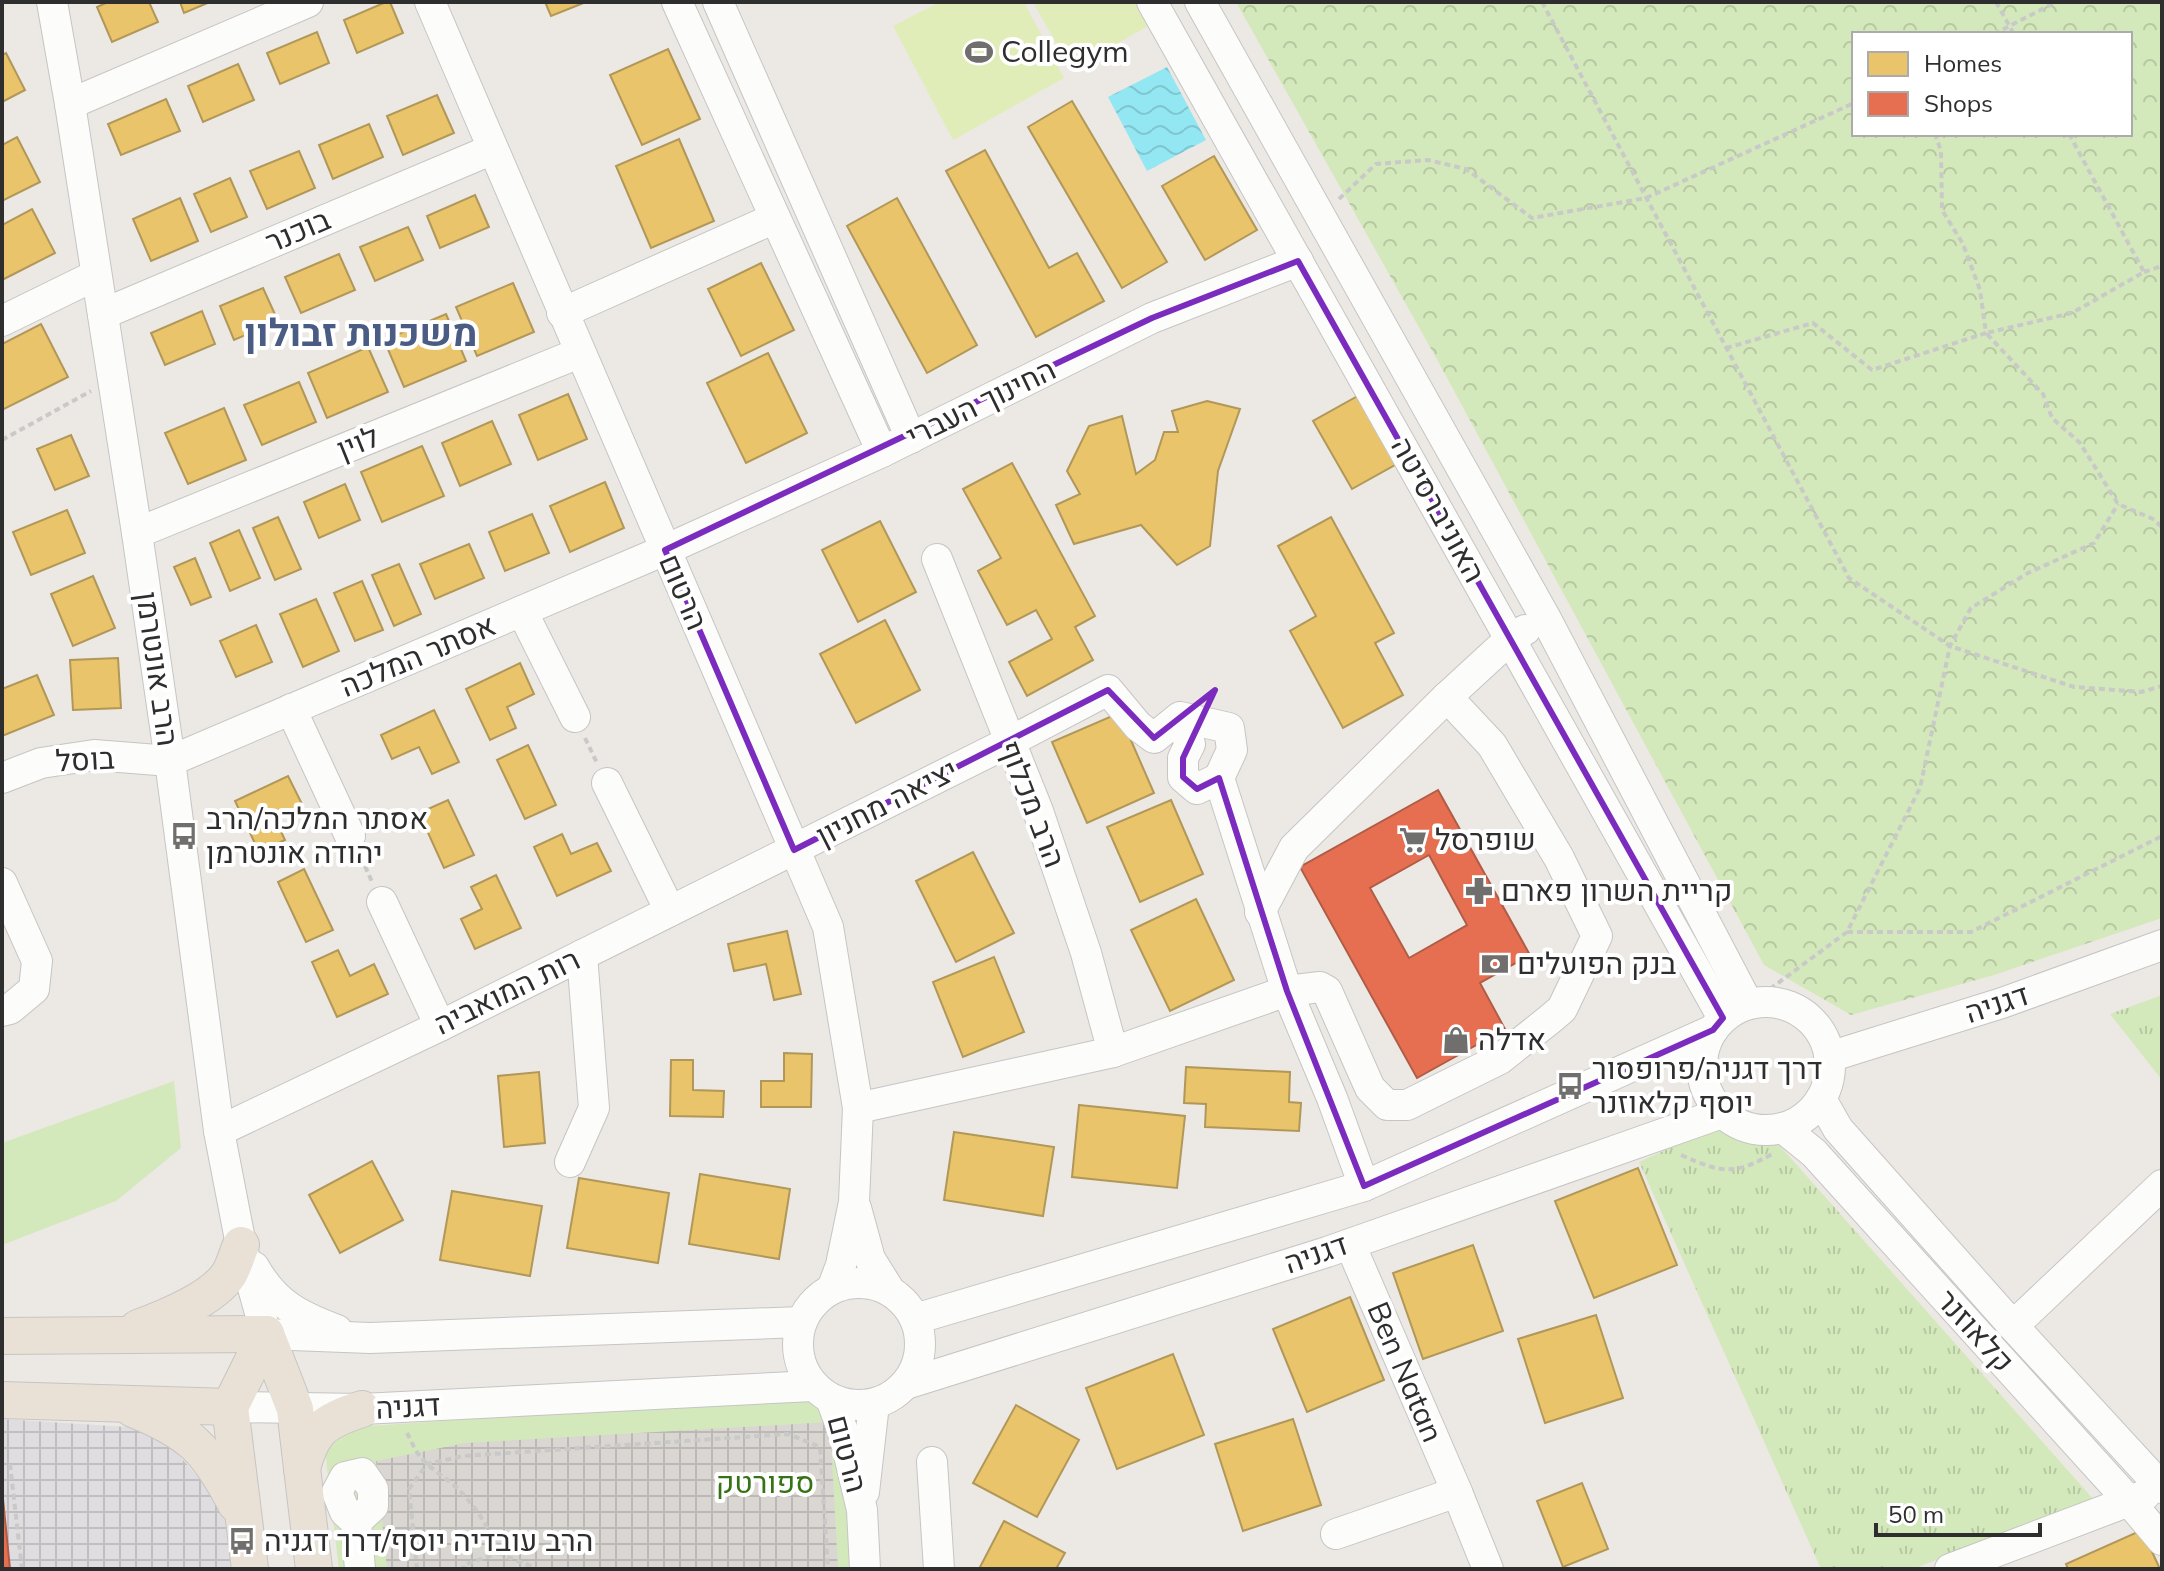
<svg xmlns="http://www.w3.org/2000/svg" width="2164" height="1571" viewBox="0 0 2164 1571" font-family="Mulish,Heebo,sans-serif">
<defs>
<pattern id="industrial-grid" width="8" height="8" patternUnits="userSpaceOnUse" patternTransform="scale(2)"><rect width="8" height="8" fill="#dfdddf"/><path d="M0 4h8M4 0v8" fill="none" stroke="#c0bec0"/></pattern>
<pattern id="grass-tufts" width="24" height="20" patternUnits="userSpaceOnUse" patternTransform="scale(2)"><rect width="24" height="20" fill="#d4e9bb"/><path d="M3 7l-1-3M5 7V3M7 7l1-3M15 17l-1-3M17 17v-4M19 17l1-3" fill="none" stroke="#b6c8a1"/></pattern>
<pattern id="forest-crowns" width="20" height="18" patternUnits="userSpaceOnUse" patternTransform="scale(2)"><rect width="20" height="18" fill="#d4e9bb"/><path d="M2 6a3 3 0 1 1 6 0M12 15a3 3 0 1 1 6 0" fill="none" stroke="#b6c8a1"/></pattern>
<pattern id="plaza-grid" width="8" height="8" patternUnits="userSpaceOnUse" patternTransform="scale(2)"><rect width="8" height="8" fill="#dad6d2"/><path d="M0 4h8M4 0v8" fill="none" stroke="#bbb8b5"/></pattern>
<pattern id="water-waves" width="16" height="10" patternUnits="userSpaceOnUse" patternTransform="scale(2)"><rect width="16" height="10" fill="#93e7f2"/><path d="M0 5q4-4 8 0t8 0" fill="none" stroke="#7fc6d0"/></pattern>
</defs>
<rect width="100%" height="100%" fill="#ece8e4"/>
<polygon fill="url(#industrial-grid)" points="2,1419 143,1428 170,1445 211,1492 228,1517 236,1569 2,1569"/>
<g fill="url(#grass-tufts)">
<polygon points="2162,995 2162,1080 2110,1014"/>
<polygon points="1718,1126 1780,1146 2094,1500 1913,1569 1821,1569 1639,1162"/>
</g>
<path fill="url(#forest-crowns)" fill-rule="evenodd" d="M1236,2H2162V918L1994,975L1851,1015L1764,965L1439,363ZM1854,34H2130V134H1854Z"/>
<g fill="#d4e9bb">
<polygon points="174,1081 181,1148 116,1201 2,1245 2,1143"/>
<polygon points="802,1396 848,1427 855,1569 339,1569 325,1451 354,1427"/>
</g>
<g fill="#e0edb8">
<polygon points="940,2 1024,2 1064,78 953,140 893,26"/>
<polygon points="1033,2 1141,2 1153,23 1071,70"/>
</g>
<polygon fill="url(#plaza-grid)" points="830,1422 838,1569 387,1569 376,1461 465,1443"/>
<polygon fill="url(#water-waves)" points="1167,67 1206,140 1147,171 1108,97"/>
<g fill="#e9c46a" stroke="#b19758" stroke-width="2">
<polygon points="108,2 149,2 158,22 112,42 97,7"/>
<polygon points="180,2 210,2 184,13"/>
<polygon points="386,2 390,2 403,33 357,53 344,20"/>
<polygon points="545,2 586,2 551,16"/>
<polygon points="317,32 329,63 280,84 267,53"/>
<polygon points="668,49 700,119 642,145 610,75"/>
<polygon points="6,53 25,90 2,102 2,55"/>
<polygon points="238,64 254,100 203,122 188,86"/>
<polygon points="437,95 454,133 403,155 387,116"/>
<polygon points="166,99 180,131 121,155 108,124"/>
<polygon points="1072,101 1167,262 1122,288 1028,127"/>
<polygon points="369,124 383,157 333,179 319,145"/>
<polygon points="17,137 40,182 2,201 2,145"/>
<polygon points="679,139 714,221 651,248 616,166"/>
<polygon points="985,150 1049,268 1077,253 1104,301 1036,337 946,171"/>
<polygon points="299,151 315,188 267,209 250,171"/>
<polygon points="1214,156 1257,230 1205,260 1162,186"/>
<polygon points="230,178 247,217 211,232 194,194"/>
<polygon points="475,195 489,227 440,248 427,216"/>
<polygon points="180,198 198,241 151,261 133,219"/>
<polygon points="897,198 977,345 927,373 847,226"/>
<polygon points="32,209 55,253 2,280 2,225"/>
<polygon points="408,227 423,260 375,281 360,247"/>
<polygon points="339,254 355,290 301,313 285,277"/>
<polygon points="761,263 794,330 741,356 708,289"/>
<polygon points="513,283 534,332 477,356 456,307"/>
<polygon points="263,288 278,321 234,340 220,306"/>
<polygon points="202,311 215,344 165,365 151,333"/>
<polygon points="446,314 466,361 404,387 384,340"/>
<polygon points="41,324 68,377 2,410 2,344"/>
<polygon points="368,347 388,392 327,418 308,373"/>
<polygon points="768,353 807,433 746,463 707,383"/>
<polygon points="299,382 316,422 262,445 244,405"/>
<polygon points="1363,393 1402,461 1352,489 1313,421"/>
<polygon points="568,394 587,439 538,460 519,415"/>
<polygon points="1207,401 1240,409 1218,471 1210,546 1177,565 1141,525 1074,544 1056,505 1080,494 1067,471 1089,426 1122,416 1136,474 1155,460 1164,432 1178,432 1172,411"/>
<polygon points="224,408 246,460 188,484 165,433"/>
<polygon points="492,421 511,464 460,486 442,443"/>
<polygon points="71,435 89,476 55,490 37,449"/>
<polygon points="422,446 444,496 382,522 361,472"/>
<polygon points="1012,463 1095,616 1075,627 1093,660 1027,696 1009,662 1052,639 1036,610 1007,625 978,571 1001,558 963,489"/>
<polygon points="605,482 624,528 570,552 550,506"/>
<polygon points="345,484 360,520 319,538 304,502"/>
<polygon points="67,510 85,553 31,575 13,532"/>
<polygon points="532,514 549,553 505,571 489,532"/>
<polygon points="278,517 301,569 275,580 253,528"/>
<polygon points="1331,517 1394,633 1375,643 1403,695 1343,728 1290,631 1316,616 1278,546"/>
<polygon points="880,521 916,592 858,622 822,550"/>
<polygon points="239,530 260,578 230,591 210,543"/>
<polygon points="469,544 484,578 435,599 420,564"/>
<polygon points="195,558 211,597 191,605 174,567"/>
<polygon points="399,564 421,614 394,626 372,575"/>
<polygon points="93,576 115,628 73,646 51,594"/>
<polygon points="362,581 383,630 355,641 334,593"/>
<polygon points="316,599 339,651 303,667 280,614"/>
<polygon points="885,620 920,690 856,723 820,654"/>
<polygon points="256,625 272,662 236,677 220,641"/>
<polygon points="118,658 121,708 73,710 70,660"/>
<polygon points="520,663 534,694 507,707 516,728 490,740 466,689"/>
<polygon points="37,675 54,715 2,736 2,689"/>
<polygon points="434,710 459,762 432,774 419,747 392,759 381,735"/>
<polygon points="1119,713 1154,793 1087,823 1052,742"/>
<polygon points="528,745 556,805 525,819 497,760"/>
<polygon points="288,776 303,806 275,819 285,840 259,852 235,801"/>
<polygon points="448,800 474,855 444,868 419,813"/>
<polygon points="1171,800 1203,874 1140,902 1107,827"/>
<polygon points="562,834 571,854 597,843 611,871 557,896 534,847"/>
<polygon points="973,852 1014,933 956,962 916,881"/>
<polygon points="304,869 333,930 306,942 278,882"/>
<polygon points="496,875 521,928 475,949 461,919 482,909 471,887"/>
<polygon points="1196,899 1234,980 1170,1011 1131,930"/>
<polygon points="787,931 801,994 774,1000 766,964 734,971 728,944"/>
<polygon points="338,950 350,976 374,964 388,994 337,1017 312,962"/>
<polygon points="994,957 1024,1032 963,1057 933,982"/>
<polygon points="784,1053 812,1054 811,1107 761,1107 761,1081 784,1081"/>
<polygon points="671,1060 693,1060 693,1090 724,1091 723,1117 670,1116"/>
<polygon points="1186,1067 1290,1072 1289,1102 1301,1103 1299,1131 1205,1127 1206,1104 1184,1103"/>
<polygon points="539,1072 545,1143 504,1147 498,1076"/>
<polygon points="1079,1105 1185,1116 1177,1188 1072,1177"/>
<polygon points="954,1132 1054,1147 1043,1216 944,1200"/>
<polygon points="372,1161 403,1220 340,1253 309,1195"/>
<polygon points="1638,1168 1677,1265 1594,1298 1555,1201"/>
<polygon points="700,1174 790,1189 779,1259 689,1244"/>
<polygon points="579,1178 669,1193 658,1263 567,1248"/>
<polygon points="452,1191 542,1206 530,1276 440,1260"/>
<polygon points="1473,1245 1503,1331 1423,1359 1393,1273"/>
<polygon points="1350,1297 1384,1380 1307,1412 1273,1329"/>
<polygon points="1596,1315 1623,1398 1545,1423 1518,1339"/>
<polygon points="1173,1354 1204,1435 1117,1469 1086,1388"/>
<polygon points="1016,1405 1079,1440 1037,1517 973,1483"/>
<polygon points="1293,1419 1321,1505 1243,1531 1215,1444"/>
<polygon points="1582,1483 1608,1549 1563,1567 1537,1501"/>
<polygon points="1004,1521 1065,1553 1056,1569 979,1569"/>
<polygon points="2142,1530 2160,1569 2068,1569 2066,1564"/>
</g>
<g fill="#e76f51" stroke="#b05c46" stroke-width="2" fill-rule="evenodd">
<path d="M1438,790L1530,955L1480,983L1505,1029L1417,1078L1300,867ZM1429,855L1467,925L1409,958L1370,888Z"/>
<polygon points="2,1489 10,1569 2,1569"/>
</g>
<g fill="none" stroke-linecap="round" stroke-linejoin="round">
<g stroke="#c6c5c5" stroke-width="32">
<g id="minor">
<polyline points="52,2 70,104 137,533 170,761 219,1131 241,1245 266,1334 370,1338 801,1322"/>
<polyline points="430,2 828,927 858,1108 854,1202 841,1265 832,1289"/>
<polyline points="677,2 882,452"/>
<polyline points="718,2 911,438"/>
<polyline points="1152,2 1723,1018"/>
<polyline points="1200,2 1545,617 1748,1004"/>
<polyline points="70,104 308,2"/>
<polyline points="562,313 775,218"/>
<polyline points="103,314 493,149"/>
<polyline points="2,321 96,275"/>
<polyline points="137,533 579,353"/>
<polyline points="937,559 1038,811 1086,953 1113,1052"/>
<polyline points="522,611 575,717"/>
<polyline points="291,709 350,836"/>
<polyline points="2,778 41,763 94,755 170,761 665,550 882,452 1152,318 1298,261"/>
<polyline points="1219,778 1287,991 1332,1098 1364,1186"/>
<polyline points="607,783 670,911"/>
<polyline points="2,883 37,961 34,989 10,1009 2,1011"/>
<polyline points="382,902 440,1026"/>
<polyline points="1260,912 1294,848 1447,697 1510,639 1525,630"/>
<circle cx="1766" cy="1066" r="64"/>
<polyline points="1829,1057 2002,1003 2162,945"/>
<polyline points="1821,1099 1838,1129 2013,1326 2162,1488"/>
<polyline points="858,1108 1113,1052 1287,991 1320,987 1327,991 1370,1088 1387,1105 1407,1105 1500,1059 1549,1020 1562,1009 1597,936 1559,858 1492,745 1447,697"/>
<polyline points="1783,1128 1814,1153 2129,1501 2162,1540"/>
<polyline points="219,1131 440,1026 1009,742 1108,690 1138,726 1154,738 1180,717 1229,728 1232,750 1219,778 1197,789 1183,777 1183,758 1190,744 1180,717"/>
<polyline points="570,1162 594,1108 582,955"/>
<polyline points="856,1208 870,1259 890,1291"/>
<polyline points="1353,1251 1457,1492"/>
<path d="M254,1267C275,1304 299,1316 337,1330"/>
<circle cx="859" cy="1344" r="61"/>
<polyline points="915,1319 1364,1186 1713,1030"/>
<polyline points="2013,1326 2162,1185"/>
<polyline points="906,1384 1327,1252 1722,1113"/>
<polyline points="831,1399 844,1434 862,1510 865,1569"/>
<polyline points="230,1407 362,1409 813,1386"/>
<polyline points="932,1462 939,1569"/>
<polyline points="864,1492 874,1404"/>
<polyline points="356,1522 373,1506 373,1489 362,1473 345,1477 337,1492 345,1512 356,1522 360,1569"/>
<polyline points="1336,1534 1457,1492 1488,1569"/>
<polyline points="1950,1569 2145,1495"/>
</g>
</g>
<g stroke="#c6c5c4" stroke-width="38">
<g id="major">
<path d="M138,1328C165,1318 213,1299 229,1274C234,1266 237,1254 241,1245"/>
<polyline points="266,1334 295,1409 314,1569"/>
<polyline points="2,1336 266,1334"/>
<polyline points="2,1400 230,1407"/>
<path d="M133,1409C191,1432 207,1449 236,1504"/>
<path d="M302,1469C312,1430 324,1421 362,1409"/>
<polyline points="250,1569 230,1407 266,1334"/>
</g>
</g>
<g stroke="#c9c9c8" stroke-width="4" stroke-dasharray="6 4" stroke-linecap="butt">
<polyline points="1542,2 1849,578 1950,646 2074,687 2141,692 2162,686"/>
<polyline points="1996,2 2014,34"/>
<polyline points="1994,34 2056,2"/>
<polyline points="2069,134 2144,272 2072,313 1986,333 2043,394 2052,418 2080,443 2118,504 2153,519 2162,527"/>
<polyline points="1339,199 1376,164 1428,160 1466,169 1532,218 1646,198 1854,103"/>
<polyline points="2144,272 2162,266"/>
<polyline points="1726,348 1813,323 1872,370 1986,333 1980,290 1963,244 1942,210 1941,151 1935,134"/>
<polyline points="2,440 91,391"/>
<polyline points="585,738 597,763"/>
<polyline points="361,857 372,882"/>
<polyline points="1847,932 1971,932 2162,836"/>
<polyline points="1770,989 1847,932 1920,788 1950,646 1971,608 2028,573 2094,543 2118,504"/>
<path d="M1681,1155C1722,1173 1733,1176 1774,1153"/>
<path d="M407,1433C411,1440 414,1449 419,1455C429,1469 446,1477 458,1489C476,1507 490,1528 498,1553L464,1565L463,1569"/>
<polyline points="10,1464 22,1569"/>
<polyline points="498,1553 538,1569"/>
<polyline points="417,1569 409,1489 427,1464 463,1456 788,1434 820,1447 828,1569"/>
</g>
<use href="#minor" stroke="#fcfcfb" stroke-width="30"/>
<use href="#major" stroke="#e9e1d5" stroke-width="36"/>
</g>
<path fill="none" stroke="#7b2cbf" stroke-width="6" stroke-linejoin="round" d="M1298,261L1723,1018L1713,1030L1364,1186L1287,991L1219,778L1197,789L1183,777V758L1215,690L1154,738L1108,690L794,850L665,550L1152,318Z"/>
<defs>
<g id="stadium-bare" transform="scale(2.16)"><path d="M0-5a6.5 5 0 1 0 0 10a6.5 5 0 1 0 0-10ZM-3.5-1.8h7v3.6h-7Z" fill="#706f6e" stroke="#fff" stroke-width="2.5" paint-order="stroke"/></g>
<g id="bus-bare" transform="scale(2.16)"><path d="M-5-6H5V4H4V6H2V4H-2V6H-4V4H-5ZM-3.5-4V0h7V-4ZM-3.5 1.2v1.5H-2V1.2ZM2 1.2v1.5H3.5V1.2Z" fill="#706f6e" stroke="#fff" stroke-width="2.5" paint-order="stroke"/></g>
<g id="supermarket-bare" transform="scale(2.16)"><path d="M-6-5.5h2.5l.6 2H6L4.5 2H-2.5L-4.4-4H-6ZM-1.5 3.2a1.3 1.3 0 1 0 .1 0ZM3 3.2a1.3 1.3 0 1 0 .1 0Z" fill="#706f6e" stroke="#fff" stroke-width="2.5" paint-order="stroke"/></g>
<g id="pharmacy-bare" transform="scale(2.16)"><path d="M-2-6h4v4h4v4h-4v4h-4v-4h-4v-4h4Z" fill="#706f6e" stroke="#fff" stroke-width="2.5" paint-order="stroke"/></g>
<g id="bank-bare" transform="scale(2.16)"><path d="M-6-4H6V4H-6ZM0-2.3a2.3 2.3 0 1 0 0 4.6a2.3 2.3 0 1 0 0-4.6Z" fill="#706f6e" stroke="#fff" stroke-width="2.5" paint-order="stroke"/></g>
<g id="shop-bare" transform="scale(2.16)"><path d="M-5-2.5h2.3a2.7 3.5 0 0 1 5.4 0H5L5.5 6h-11ZM-1.5-2.5h3a1.5 2.3 0 0 0-3 0Z" fill="#706f6e" stroke="#fff" stroke-width="2.5" paint-order="stroke"/></g>
</defs>
<g fill-rule="evenodd">
<use href="#stadium-bare" x="979" y="52"/>
<use href="#bus-bare" x="184" y="836"/>
<use href="#supermarket-bare" x="1413" y="840"/>
<use href="#pharmacy-bare" x="1479" y="891"/>
<use href="#bank-bare" x="1495" y="964"/>
<use href="#shop-bare" x="1456" y="1040"/>
<use href="#bus-bare" x="1570" y="1086"/>
<use href="#bus-bare" x="242" y="1541"/>
</g>
<g text-anchor="middle" stroke-width="8" stroke-linejoin="round" paint-order="stroke">
<g font-size="30" fill="#2e2e2e" stroke="#fff" text-anchor="start">
<text x="1001" y="62">Collegym</text>
<text x="206" y="829">אסתר המלכה/הרב<tspan x="206" dy="34">יהודה אונטרמן</tspan></text>
<text x="1435" y="850">שופרסל</text>
<text x="1501" y="901">קריית השרון פארם</text>
<text x="1517" y="974">בנק הפועלים</text>
<text x="1478" y="1050">אדלה</text>
<text x="1592" y="1079">דרך דגניה/פרופסור<tspan x="1592" dy="34">יוסף קלאוזנר</tspan></text>
<text x="264" y="1551">הרב עובדיה יוסף/דרך דגניה</text>
</g>
<g font-size="30" fill="#2e2e2e" stroke="#fff">
<text transform="translate(298 231) rotate(-23)" y="10">בוכנר</text>
<text transform="translate(981 403) rotate(-26)" y="10">החינוך העברי</text>
<text transform="translate(358 443) rotate(-22)" y="10">לוין</text>
<text transform="translate(1438 510) rotate(61)" y="10">האוניברסיטה</text>
<text transform="translate(683 592) rotate(67)" y="10">הרטום</text>
<text transform="translate(418 656) rotate(-23)" y="10">אסתר המלכה</text>
<text transform="translate(157 669) rotate(82)" y="10">הרב אונטרמן</text>
<text transform="translate(85 760) rotate(-3)" y="10">בוסל</text>
<text transform="translate(887 803) rotate(-27)" y="10">יציאה מחניון</text>
<text transform="translate(1032 804) rotate(69)" y="10">הרב מכלוף</text>
<text transform="translate(507 992) rotate(-26)" y="10">רות המואביה</text>
<text transform="translate(1997 1004) rotate(-18)" y="10">דגניה</text>
<text transform="translate(1316 1254) rotate(-19)" y="10">דגניה</text>
<text transform="translate(1975 1331) rotate(48)" y="10">קלאוזנר</text>
<text transform="translate(1405 1372) rotate(67)" y="10">Ben Natan</text>
<text transform="translate(408 1407) rotate(-3)" y="10">דגניה</text>
<text transform="translate(847 1454) rotate(75)" y="10">הרטום</text>
</g>
<g font-size="30" fill="#367316" stroke="#fff">
<text x="765" y="1493">ספורטק</text>
</g>
<g font-size="38" font-weight="bold" fill="#4a5c83" stroke="#fff">
<text x="361" y="346">משכנות זבולון</text>
</g>
</g>
<rect width="2164" height="1571" fill="none" stroke="#2e2e2e" stroke-width="8"/>
<rect x="1852" y="32" width="280" height="104" fill="#ffffff" stroke="#ababab" stroke-width="2"/>
<rect x="1868" y="52" width="40" height="24" fill="#e9c46a" stroke="#ababab" stroke-width="2"/>
<text x="1924" y="72" font-size="24" fill="#2e2e2e">Homes</text>
<rect x="1868" y="92" width="40" height="24" fill="#e76f51" stroke="#ababab" stroke-width="2"/>
<text x="1924" y="112" font-size="24" fill="#2e2e2e">Shops</text>
<path d="M1876 1523v12h164v-12" fill="none" stroke="#2e2e2e" stroke-width="4"/>
<text x="1888" y="1523" font-size="24" fill="#2e2e2e" stroke="#ffffff" stroke-width="6" paint-order="stroke">50 m</text>
</svg>
